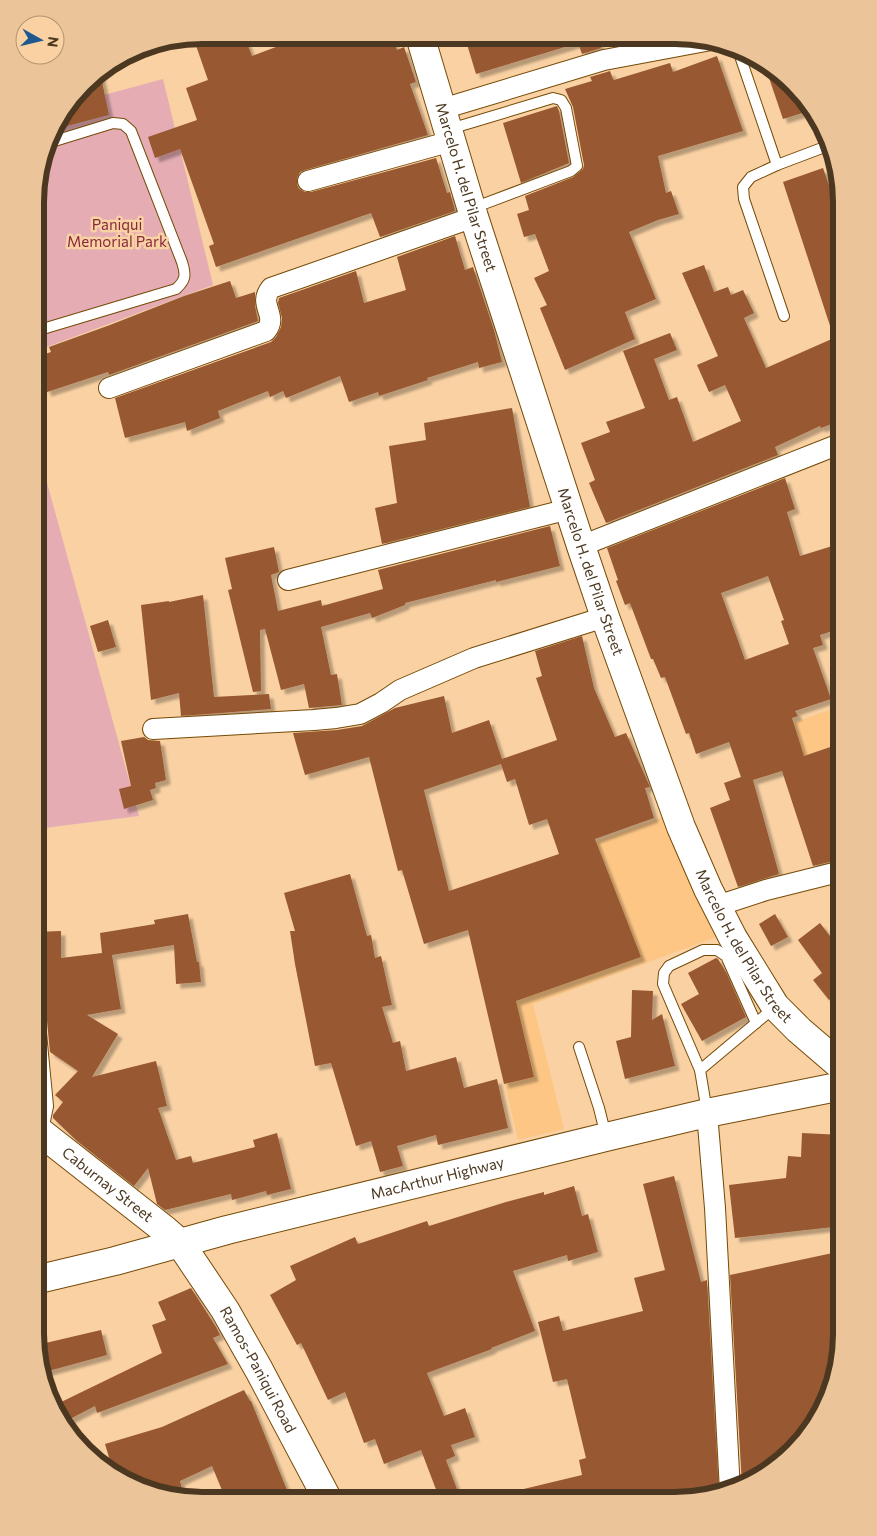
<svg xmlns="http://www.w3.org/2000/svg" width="877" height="1536" viewBox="0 0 877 1536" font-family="Commissioner,sans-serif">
<defs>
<filter id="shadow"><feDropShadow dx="4.5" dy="4.5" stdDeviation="1" flood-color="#0004"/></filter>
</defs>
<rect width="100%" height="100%" fill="#f9d1a3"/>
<g fill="#fdc684">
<polygon points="842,705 842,780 814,787 793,723"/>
<polygon points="671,814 717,937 533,1004 564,1129 518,1140 459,888 596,842"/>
</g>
<g fill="#e5acb3">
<polygon points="163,79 213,285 44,348 36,349 36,180 52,128 71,104"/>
<polygon points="36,443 139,816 36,829"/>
</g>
<g fill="#975832" fill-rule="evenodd" filter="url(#shadow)">
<polygon points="202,35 244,35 252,56 305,36 392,36 397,50 404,47 416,82 410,84 428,135 305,170 300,172 297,178 297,185 299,189 305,192 311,192 436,158 447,193 450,192 455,211 380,237 371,213 216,267 209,246 214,244 180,149 155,158 148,137 197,120 186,88 208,80 193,37"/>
<polygon points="478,37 597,37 601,48 582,54 578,43 476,74 466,41"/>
<polygon points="717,56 743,131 658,156 666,193 671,191 679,214 658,220 629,232 656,299 625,312 635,339 565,370 540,308 547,305 534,278 549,271 535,234 524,237 517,214 529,210 525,196 573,177 583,169 584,165 573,107 565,89 592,81 590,77 607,72 610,71 613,79 614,80 670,63 673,72"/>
<polygon points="765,66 785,76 809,111 783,119"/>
<polygon points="100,72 109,115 52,130 92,77"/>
<polygon points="557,106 559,111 569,163 521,183 503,123"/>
<polygon points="823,168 833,197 841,194 842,202 842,420 821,428 820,426 775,447 778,455 606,523 589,483 595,480 581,443 610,432 606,422 645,408 623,351 670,333 677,350 654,359 669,400 677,397 693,442 741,421 725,385 709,392 697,365 718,356 682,273 704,265 714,292 728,287 731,295 743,290 754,313 744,318 766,368 834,338 783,182"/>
<polygon points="455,236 465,270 473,267 494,330 502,362 479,368 478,362 427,378 428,380 379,396 378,392 349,402 340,376 286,398 283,391 270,397 268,391 218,411 220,418 187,431 185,422 125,438 115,398 271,342 276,337 281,327 282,318 278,303 279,298 356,271 364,303 406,290 397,257"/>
<polygon points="230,281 236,298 255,292 255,306 258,321 109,375 108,372 47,392 45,386 36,389 36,357 51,352 49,347 110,325 184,296"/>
<polygon points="512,408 530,507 382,544 375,508 397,503 389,446 426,440 424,423"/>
<path d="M785,478L795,509L787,512L800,556L842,543V628L820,635L823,645L813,648L831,699L795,711L798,716L792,718L804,756L842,743V859L813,866L782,771L753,780L779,874L738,887L710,808L730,800L724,783L741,777L729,742L696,754L689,733L686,734L665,677L661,678L653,659H651L630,603L625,605L616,581L618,580L607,548ZM768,576L784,620L781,621L789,644L745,660L721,593Z"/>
<polygon points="550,526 560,566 496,582 496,580 405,603 405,605 372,618 370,613 321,627 331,675 337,674 342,705 309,708 304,684 281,690 265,629 260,630 261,691 253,692 228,590 232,589 225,558 274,547 279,572 271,575 278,611 321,600 322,606 383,589 378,570"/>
<polygon points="203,595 214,697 269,694 271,709 181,716 179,693 151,700 141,605 169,601 169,602"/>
<polygon points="108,620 116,647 98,652 90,626"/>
<path d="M582,636L594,688L615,737L626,733L650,787L645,788L654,818L595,839L641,957L516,1001L534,1077L504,1084L468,930L424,944L402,870L398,871L369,757L305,775L293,733L337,730L362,726L395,708L444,696L452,733L489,720L502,759L557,740L536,678L542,676L535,651ZM501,764L507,782L515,779L529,825L547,819L559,854L449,891L424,790Z"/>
<polygon points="144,737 148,740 160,741 166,780 155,783 156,788 150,790 153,800 124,809 119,789 131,786 121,741"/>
<polygon points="350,874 367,936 371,935 375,958 381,956 392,1005 382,1007 393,1043 400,1041 406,1071 456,1057 464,1088 497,1079 508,1128 438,1145 436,1135 397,1146 403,1166 380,1172 371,1141 356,1146 331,1063 315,1066 295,964 290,931 295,931 284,893"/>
<polygon points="188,914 197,962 199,962 201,982 176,984 174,945 112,955 121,1009 87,1015 118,1034 92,1077 156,1061 167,1106 158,1108 176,1160 191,1156 193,1163 255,1147 253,1140 277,1133 291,1189 267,1195 266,1191 232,1200 231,1194 165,1210 157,1204 148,1168 134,1186 77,1141 53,1118 53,1115 63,1102 55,1095 78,1071 50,1052 47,1021 44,1016 40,1012 35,1011 35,1003 42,1002 35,947 35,932 61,931 61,958 102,953 100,933 155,924 154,920"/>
<polygon points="775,914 788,937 771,946 759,924"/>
<polygon points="820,923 833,940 842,933 842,999 838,993 829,1000 813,980 822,973 798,940"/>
<polygon points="716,958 718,959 727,974 746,1017 702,1041 681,1004 699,994 688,973"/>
<polygon points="632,990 653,991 652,1020 662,1014 675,1066 625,1079 616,1041 631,1037"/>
<polygon points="802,1133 842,1135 842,1226 735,1238 729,1185 786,1178 788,1156 801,1157"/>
<polygon points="674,1176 701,1282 707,1280 719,1494 675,1501 508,1500 507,1493 582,1475 579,1460 586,1458 567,1379 553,1382 538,1322 559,1316 563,1331 643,1311 634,1278 665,1270 643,1184"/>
<polygon points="574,1186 582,1216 588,1214 598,1252 568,1261 567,1255 513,1271 535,1331 491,1348 492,1349 427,1373 444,1416 465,1408 475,1437 451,1445 455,1456 446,1460 461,1500 440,1500 421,1450 384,1464 375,1439 364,1443 345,1392 328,1400 301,1343 297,1345 270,1295 296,1280 290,1266 355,1237 358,1244 427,1221 429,1226 506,1202 544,1192 544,1195"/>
<polygon points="842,1251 842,1346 829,1398 807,1436 777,1467 742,1485 730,1275"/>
<polygon points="191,1288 216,1327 220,1335 213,1338 228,1364 97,1413 95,1406 66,1421 55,1405 162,1353 152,1325 166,1320 158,1302"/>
<polygon points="101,1330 107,1355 41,1373 37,1345"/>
<polygon points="244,1390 250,1401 251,1401 291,1500 226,1500 212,1466 180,1481 182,1489 179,1490 182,1500 128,1484 114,1474 105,1444 162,1427"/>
</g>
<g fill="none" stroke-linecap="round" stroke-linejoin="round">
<g stroke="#754a07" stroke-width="12">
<g id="lane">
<polyline points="739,53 777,165"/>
<polyline points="450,129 553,98 561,100 566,108 577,166 571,171 473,208"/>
<polyline points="784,316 744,199 743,187 751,177 777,165 830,145"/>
<path d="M36,331L176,289C186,280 186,275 182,262L131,131L123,124L113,123L48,143"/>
<polyline points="579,1047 599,1108 606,1136"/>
<polyline points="700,1070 663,984 664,973 669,966 703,950 717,950 726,956 756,1023"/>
<polyline points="707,1112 700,1070 775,1007"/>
</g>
</g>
<g stroke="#754a07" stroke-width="22">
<g id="street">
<polyline points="442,109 604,60 711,40"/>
<polyline points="308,181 452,141"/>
<path d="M109,388L266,331C279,315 257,305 271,288L474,217"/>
<polyline points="581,546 842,443"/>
<polyline points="288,580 569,509"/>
<polyline points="153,729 314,720 336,718 360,714 381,703 400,690 474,658 605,617"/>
<polyline points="717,906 766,890 842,871"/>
<polyline points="35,1023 43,1106 38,1130"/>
<polyline points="707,1113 715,1208 730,1491"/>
</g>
</g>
<g stroke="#754a07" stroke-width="30">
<g id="secondary">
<path id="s1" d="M35,1128L165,1230L180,1243L225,1310L259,1370L328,1500"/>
</g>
</g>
<g stroke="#754a07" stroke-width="30">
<g id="primary">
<path id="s2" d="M420,36L474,217L581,546L605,617L681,827L708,889L733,938L775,1006L799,1030L842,1067"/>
</g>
</g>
<g stroke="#754a07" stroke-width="30">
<g id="highway">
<path id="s3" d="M35,1280L115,1261L227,1230L606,1137L707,1113L842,1086"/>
</g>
</g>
<use href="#lane" stroke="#fff" stroke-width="10"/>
<use href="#street" stroke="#fff" stroke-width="20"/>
<use href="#secondary" stroke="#fff" stroke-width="28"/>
<use href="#primary" stroke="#fff" stroke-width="28"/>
<use href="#highway" stroke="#fff" stroke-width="28"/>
</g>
<g text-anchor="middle" stroke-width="5" stroke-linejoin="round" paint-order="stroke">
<g font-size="15" fill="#4c3820" stroke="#f9d1a3">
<text dy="5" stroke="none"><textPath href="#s2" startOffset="158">Marcelo H. del Pilar Street</textPath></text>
<text dy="5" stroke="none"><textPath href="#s2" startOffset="562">Marcelo H. del Pilar Street</textPath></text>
<text dy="5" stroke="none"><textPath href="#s2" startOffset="968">Marcelo H. del Pilar Street</textPath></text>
<text dy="5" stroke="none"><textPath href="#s3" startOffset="415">MacArthur Highway</textPath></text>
<text dy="5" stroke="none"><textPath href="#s1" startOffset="92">Caburnay Street</textPath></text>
<text dy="5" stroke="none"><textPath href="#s1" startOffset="334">Ramos-Paniqui Road</textPath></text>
</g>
<g font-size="15" fill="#86283e" stroke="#f9d1a3">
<text x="117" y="230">Paniqui<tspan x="117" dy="17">Memorial Park</tspan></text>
</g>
</g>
<path d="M0 0H877V1536H0ZM202 44H675A158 158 0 0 1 833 202V1334A158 158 0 0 1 675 1492H202A158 158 0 0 1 44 1334V202A158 158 0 0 1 202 44Z" fill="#ebc599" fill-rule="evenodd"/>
<path fill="none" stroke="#4c3820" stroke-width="6" d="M202 44H675A158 158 0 0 1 833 202V1334A158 158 0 0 1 675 1492H202A158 158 0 0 1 44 1334V202A158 158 0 0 1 202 44Z"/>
<g transform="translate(40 40) rotate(98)"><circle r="24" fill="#f9d1a3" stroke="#b4946f"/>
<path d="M0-4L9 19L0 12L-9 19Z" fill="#1e588f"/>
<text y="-8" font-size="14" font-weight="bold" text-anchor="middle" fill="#4c3820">N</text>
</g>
</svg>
